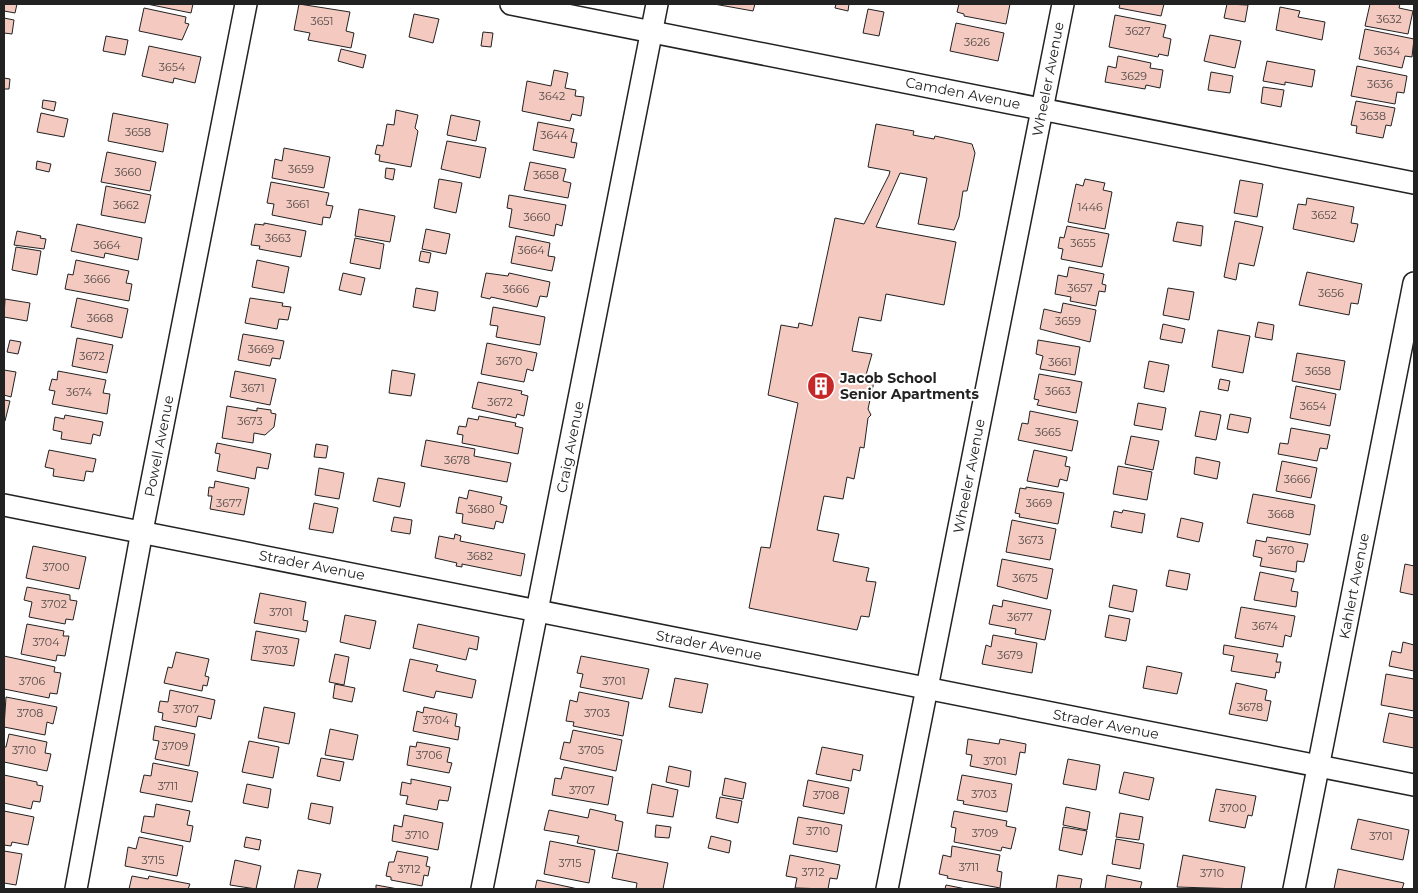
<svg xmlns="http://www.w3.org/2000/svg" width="1418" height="893" viewBox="0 0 1418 893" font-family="Montserrat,sans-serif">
<rect width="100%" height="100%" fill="#fff"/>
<g fill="#f3c9c0" stroke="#222">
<polygon points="4,4 17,4 15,13 4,11"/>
<polygon points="147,4 193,4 191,13"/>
<polygon points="299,4 350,12 346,31 354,33 351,48 308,40 310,33 294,30"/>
<polygon points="714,4 755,4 753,11"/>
<polygon points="836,4 849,4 848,11 835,8"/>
<polygon points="959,4 1010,4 1006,24 964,16 964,14 957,12"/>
<polygon points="1120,4 1164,4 1161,16 1119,8"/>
<polygon points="1227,4 1248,5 1245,22 1224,18"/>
<polygon points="1370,4 1400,4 1399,8 1413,11 1408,34 1365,26"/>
<polygon points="1280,7 1300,11 1298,17 1325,22 1322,40 1276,30"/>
<polygon points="144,8 186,17 185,23 189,24 182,40 139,31"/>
<polygon points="868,9 884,12 879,36 863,33"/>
<polygon points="414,14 439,19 433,43 409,37"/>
<polygon points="1115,15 1166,25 1163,37 1171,39 1168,56 1159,54 1158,57 1109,47"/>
<polygon points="4,18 14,20 12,34 4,33"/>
<polygon points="956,23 1004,33 998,61 950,51"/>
<polygon points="1365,29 1414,39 1412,57 1405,56 1402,68 1359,59"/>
<polygon points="483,32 493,33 491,47 481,46"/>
<polygon points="1210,35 1241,41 1235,68 1204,61"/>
<polygon points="106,36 128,40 125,55 103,51"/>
<polygon points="149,46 201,57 195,83 174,78 173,83 142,76"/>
<polygon points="341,49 366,55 363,68 338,61"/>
<polygon points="1118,56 1151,63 1150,68 1163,70 1160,88 1146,85 1145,89 1105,82 1108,66 1116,68"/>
<polygon points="1267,61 1315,70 1312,87 1285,82 1285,85 1263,81"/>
<polygon points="1357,66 1407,76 1404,93 1397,92 1395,104 1351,96"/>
<polygon points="554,70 568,73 565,88 576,90 575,96 584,97 581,116 572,114 570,121 522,111 527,81 551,86"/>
<polygon points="1211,72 1233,76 1230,93 1208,90"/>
<polygon points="4,78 10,79 9,89 4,89"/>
<polygon points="1263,87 1284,90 1281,107 1261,103"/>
<polygon points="43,100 56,102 54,111 42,108"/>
<polygon points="1356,101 1395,108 1391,126 1386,125 1383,138 1356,133 1357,126 1351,125"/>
<polygon points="396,110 418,115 415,128 418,131 411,167 379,161 380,155 375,154 377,145 383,146 387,124 394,125"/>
<polygon points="41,113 68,119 64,137 37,132"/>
<polygon points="113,113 168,124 163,152 108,141"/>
<polygon points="451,115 480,121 476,141 447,135"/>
<polygon points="538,122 574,129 571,142 577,143 574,158 533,150"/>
<polygon points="876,124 914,131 913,135 934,139 935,136 972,144 975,153 967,191 963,191 959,217 954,230 918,224 927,178 900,173 876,227 956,242 944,305 886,294 881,321 859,317 852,351 872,354 866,375 875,377 868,409 871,415 868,418 864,448 860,447 854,479 847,477 843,499 824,496 817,530 839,534 833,561 869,568 866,581 876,582 869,617 861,616 857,630 749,608 761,547 770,548 798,403 768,395 781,325 798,328 799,323 812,326 835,218 864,224 889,175 890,171 868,167"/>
<polygon points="447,141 486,148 480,178 441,169"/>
<polygon points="284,148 330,157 324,188 272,178 275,159 282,161"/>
<polygon points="107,152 156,162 150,191 101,182"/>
<polygon points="37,161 51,164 49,172 36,169"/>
<polygon points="530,162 566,169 563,181 571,183 568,198 524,190"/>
<polygon points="386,168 395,169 393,180 385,178"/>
<polygon points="439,179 462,183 456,213 434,208"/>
<polygon points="1085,179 1105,183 1103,190 1112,192 1105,229 1068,222 1076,184 1083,186"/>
<polygon points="1240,180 1263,184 1257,217 1234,213"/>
<polygon points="271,182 329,193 326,205 333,206 330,218 323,217 322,225 272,215 274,204 267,203"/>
<polygon points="106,186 151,195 145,223 101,215"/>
<polygon points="509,195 566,205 562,226 556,224 554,236 509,227 512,209 507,208"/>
<polygon points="1307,198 1354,207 1351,223 1358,224 1354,242 1293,229 1298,204 1306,205"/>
<polygon points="359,209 395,216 390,242 355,236"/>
<polygon points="1235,221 1263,227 1254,266 1239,263 1236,280 1224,277"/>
<polygon points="1177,222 1203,226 1201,246 1173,241"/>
<polygon points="264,223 306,231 301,257 259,249 260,246 251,245 255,224 264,225"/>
<polygon points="77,224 142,238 138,260 105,253 104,258 71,251"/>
<polygon points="1067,226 1109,234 1102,267 1061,259 1063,249 1058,248 1060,237 1064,238"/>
<polygon points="426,229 450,234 446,254 422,249"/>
<polygon points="17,231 41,236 40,238 46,239 44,249 14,245"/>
<polygon points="516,236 550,243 548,256 555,257 552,271 511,263"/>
<polygon points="355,238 384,244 380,269 350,263"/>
<polygon points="16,247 41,251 37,275 12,270"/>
<polygon points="421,251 431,253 429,263 419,261"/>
<polygon points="76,260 129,271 126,283 132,284 129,301 65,289 68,274 73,275"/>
<polygon points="257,260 289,267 284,293 252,287"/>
<polygon points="1069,267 1104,274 1102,284 1106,285 1105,292 1099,291 1096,306 1070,301 1071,297 1055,294 1058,275 1067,277"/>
<polygon points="1307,272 1362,284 1358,304 1351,303 1349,315 1299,305"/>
<polygon points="343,273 365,278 361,295 339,290"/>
<polygon points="486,273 508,276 509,273 550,282 547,297 540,296 537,307 491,297 490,299 481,297"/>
<polygon points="416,288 438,292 435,311 413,307"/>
<polygon points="1168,288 1194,292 1189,320 1163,315"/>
<polygon points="77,298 128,309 122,338 71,327"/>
<polygon points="250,298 283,303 282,306 291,307 288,320 279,319 277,329 245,323"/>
<polygon points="5,299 30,303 27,321 4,317"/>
<polygon points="1063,303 1096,310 1090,342 1040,329 1044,309 1061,313"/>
<polygon points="493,307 545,317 540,345 496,337 498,326 490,325"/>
<polygon points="1258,322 1274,325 1272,340 1255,337"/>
<polygon points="1163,324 1185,329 1182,343 1160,339"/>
<polygon points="1218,330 1250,336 1243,373 1212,367"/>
<polygon points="243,334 284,341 280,359 272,358 270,366 238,360"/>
<polygon points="77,338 113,345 107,373 72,366"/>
<polygon points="10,340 21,342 18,354 7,352"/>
<polygon points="1038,340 1080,347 1075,375 1040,369 1043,356 1036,354"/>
<polygon points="487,343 537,353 533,371 527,369 524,382 481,374"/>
<polygon points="1297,353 1345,361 1340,390 1292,381"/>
<polygon points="1149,361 1169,365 1164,392 1144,388"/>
<polygon points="4,370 16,372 11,397 4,395"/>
<polygon points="392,370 415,374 411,396 389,393"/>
<polygon points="58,371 106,380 103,393 110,394 107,414 52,404 55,391 49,390 52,379 57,380"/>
<polygon points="235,371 276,379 270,405 230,397"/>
<polygon points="1039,374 1082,382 1076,413 1037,405 1039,400 1034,399"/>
<polygon points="1220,379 1230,381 1228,391 1218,389"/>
<polygon points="478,382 522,391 521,394 528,396 524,416 517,414 516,418 472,408"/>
<polygon points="1296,386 1336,394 1330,426 1290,418"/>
<polygon points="4,400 10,401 5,421 4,420"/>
<polygon points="1138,403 1166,408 1162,430 1134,425"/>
<polygon points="227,406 257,411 257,408 271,410 271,413 276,414 274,427 265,435 254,433 253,443 222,438"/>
<polygon points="1030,411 1078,421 1072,451 1018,440 1022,423 1028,424"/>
<polygon points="1200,411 1221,415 1216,440 1195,436"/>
<polygon points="1230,414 1251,418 1248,433 1227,429"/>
<polygon points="65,415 103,422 100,436 93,434 91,444 61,439 62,432 53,430 55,417 64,419"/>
<polygon points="479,416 516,423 515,426 523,428 518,454 462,443 463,435 457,434 459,426 466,427 468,418 478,420"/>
<polygon points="1291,428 1330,435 1327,449 1320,448 1317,461 1278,454 1280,443 1288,444"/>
<polygon points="1131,436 1159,441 1153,470 1125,464"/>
<polygon points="426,440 475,449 474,456 511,463 507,482 421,466"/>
<polygon points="217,443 271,454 268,469 257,467 255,479 217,471 220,454 215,453"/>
<polygon points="316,444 328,446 326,458 314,457"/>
<polygon points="49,450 96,459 93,472 86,471 84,481 53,476 54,469 45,467"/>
<polygon points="1034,450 1067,457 1065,466 1070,467 1067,481 1060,479 1058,487 1027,481"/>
<polygon points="1196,457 1220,462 1217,479 1194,474"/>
<polygon points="1282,461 1317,468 1311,498 1276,491"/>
<polygon points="1118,466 1152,472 1147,500 1113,494"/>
<polygon points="319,468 344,473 339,499 315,495"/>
<polygon points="378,478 405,483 400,507 373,501"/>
<polygon points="215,481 249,488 244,515 210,509 212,496 208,496 209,487 214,488"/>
<polygon points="1026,487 1064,493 1058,524 1019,517 1020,514 1015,513 1020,488 1026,489"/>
<polygon points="469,490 502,497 500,504 507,506 503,523 496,521 494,529 462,523 463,514 456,513 459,497 467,499"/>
<polygon points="1253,494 1315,505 1310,535 1247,523"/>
<polygon points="314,503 338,508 333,533 309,529"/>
<polygon points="1123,510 1145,514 1142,533 1111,527 1114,511 1122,513"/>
<polygon points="394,517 412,520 410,534 391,531"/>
<polygon points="1181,518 1203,523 1199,542 1177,537"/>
<polygon points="1012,520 1056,529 1050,560 1006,552"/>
<polygon points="455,534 461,536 460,541 525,554 521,576 462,564 462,567 456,566 457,563 435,558 439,536 454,539"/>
<polygon points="1267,537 1308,544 1304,562 1297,561 1296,572 1260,566 1262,558 1253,556 1256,540 1266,542"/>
<polygon points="33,546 86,557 79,589 26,578"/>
<polygon points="1002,559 1053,569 1047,599 997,586"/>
<polygon points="1405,564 1414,566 1414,595 1400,592"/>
<polygon points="1169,570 1190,574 1187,590 1166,586"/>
<polygon points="1260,572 1294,579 1291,591 1298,592 1296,607 1254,600"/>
<polygon points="1113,585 1137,590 1133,612 1109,607"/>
<polygon points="27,587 70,595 70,600 77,601 73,620 66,619 65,624 29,617 32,602 24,600"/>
<polygon points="260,593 306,602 303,620 308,621 306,632 254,623"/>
<polygon points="1003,600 1051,610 1045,640 1015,634 1016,629 989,624 993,605 1002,607"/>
<polygon points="1241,607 1295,616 1291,637 1285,635 1283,647 1235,638"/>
<polygon points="345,615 376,621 370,649 340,642"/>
<polygon points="1109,615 1130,619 1126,641 1105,637"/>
<polygon points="27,624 64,631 63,636 69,636 65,656 57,655 56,661 21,654"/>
<polygon points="418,624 479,637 477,650 469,648 466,660 413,648"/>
<polygon points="256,631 299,639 294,666 251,660"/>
<polygon points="993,635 1037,643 1032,673 982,664 986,645 991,647"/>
<polygon points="1403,642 1414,645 1414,671 1389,666 1392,651 1401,653"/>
<polygon points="1224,645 1278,654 1276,662 1281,662 1279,673 1276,672 1275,678 1231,671 1234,656 1223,654"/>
<polygon points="176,652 209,659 205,676 209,677 207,686 203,685 202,691 164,683 168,667 172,668"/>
<polygon points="335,654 349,657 344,685 329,682"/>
<polygon points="4,656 55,667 54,672 61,673 57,694 50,693 49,698 4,689"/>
<polygon points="581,656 649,669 642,699 580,687 583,674 577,673"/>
<polygon points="410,659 438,665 436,671 476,680 472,698 436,691 434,698 403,691"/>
<polygon points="1147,666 1182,673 1177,694 1143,688"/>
<polygon points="1386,674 1414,679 1414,711 1381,705"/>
<polygon points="675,678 708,684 702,713 669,707"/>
<polygon points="1236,683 1267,690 1265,700 1271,701 1267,721 1229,714"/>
<polygon points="335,684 355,688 352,702 333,698"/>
<polygon points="170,690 215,700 211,719 198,716 196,727 162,720 163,713 158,712 160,701 168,702"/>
<polygon points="579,692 629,702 623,736 573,726 574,722 566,721 570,700 577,702"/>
<polygon points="6,697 57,707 53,724 47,722 45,735 4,727"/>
<polygon points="264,707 295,713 289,744 258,738"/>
<polygon points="424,707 457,714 455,726 460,727 458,740 413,731 417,711 423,713"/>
<polygon points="1389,713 1414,718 1414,748 1383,742"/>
<polygon points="155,726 195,734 189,766 155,759 159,741 153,740"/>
<polygon points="330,729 358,735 353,760 325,755"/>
<polygon points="573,730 622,740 616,771 560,759 564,742 570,743"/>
<polygon points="9,734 47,742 45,753 51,754 47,771 4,762 4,747 6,747"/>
<polygon points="968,739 999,744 1000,739 1026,744 1025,753 1020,752 1016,775 970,766 972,755 966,754"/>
<polygon points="249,741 279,747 273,778 242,772"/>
<polygon points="417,742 450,748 447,762 452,763 449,773 407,765 410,746 416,747"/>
<polygon points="822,747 863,755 860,771 853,769 851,781 816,774"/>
<polygon points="321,758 344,762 340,781 317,776"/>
<polygon points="1068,759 1100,765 1096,790 1063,784"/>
<polygon points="153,763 198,772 192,802 140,792 144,775 151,776"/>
<polygon points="669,766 691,771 689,787 666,782"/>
<polygon points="564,767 613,777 608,805 552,795 555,778 561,779"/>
<polygon points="1124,772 1154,778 1149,800 1119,793"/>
<polygon points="4,775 37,782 37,785 43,786 40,802 33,801 31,809 4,803"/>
<polygon points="962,775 1012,784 1007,812 963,804 964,801 957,800"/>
<polygon points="725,778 746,783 743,799 722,795"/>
<polygon points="411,779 451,787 448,801 439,800 437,810 406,804 408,796 400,795 402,782 411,784"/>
<polygon points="808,780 849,788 844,814 803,806"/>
<polygon points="247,784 271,789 268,808 243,803"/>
<polygon points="652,784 678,790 673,817 647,813"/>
<polygon points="1216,789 1256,796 1252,816 1248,815 1245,828 1209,821"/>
<polygon points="720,797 742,801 738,823 716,818"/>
<polygon points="311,803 333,807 330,824 308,819"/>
<polygon points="156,804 190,811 187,825 193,826 190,842 141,832 144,816 154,817"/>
<polygon points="1066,807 1090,812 1087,830 1063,825"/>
<polygon points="590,809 616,815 615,820 623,822 618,851 577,843 579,836 544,830 549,810 588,818"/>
<polygon points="4,811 34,817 28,845 12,842 11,846 4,845"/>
<polygon points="954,811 1007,821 1006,826 1016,828 1011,849 1002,847 1001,851 954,842 956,828 951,827"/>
<polygon points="1120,813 1143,817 1139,840 1116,837"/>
<polygon points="404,815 443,823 438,850 392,841 394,825 402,827"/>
<polygon points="798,817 842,825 837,852 793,844"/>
<polygon points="1358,819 1409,830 1403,860 1351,849"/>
<polygon points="656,825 671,827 669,838 655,837"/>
<polygon points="1063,827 1087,831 1082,855 1059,850"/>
<polygon points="711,836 731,841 729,853 708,848"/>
<polygon points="139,837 183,846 177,876 125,866 128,847 136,849"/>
<polygon points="246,837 261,840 259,850 244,847"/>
<polygon points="1116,839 1144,844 1140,869 1112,864"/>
<polygon points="550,841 595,850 589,883 544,874"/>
<polygon points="952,846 1000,855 997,871 1002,872 1000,888 947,878 948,876 939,874 943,855 951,857"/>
<polygon points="4,851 22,854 16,885 4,883"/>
<polygon points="397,851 428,857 426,866 430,867 429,871 428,876 424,875 422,886 391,880 391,877 386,876 389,862 394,862"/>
<polygon points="617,853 668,863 663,889 636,889 637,883 612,878"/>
<polygon points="790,855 840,865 837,879 830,878 828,889 795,888 797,878 786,876"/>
<polygon points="1183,855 1245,867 1241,889 1177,887"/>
<polygon points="235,860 261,866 256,889 230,885"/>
<polygon points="1338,869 1404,883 1402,889 1334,889"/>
<polygon points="298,870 321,874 317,889 294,889"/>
<polygon points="1058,875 1082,879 1080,889 1056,889"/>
<polygon points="1107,875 1142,882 1140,889 1105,889"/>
<polygon points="132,876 148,879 149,876 190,884 188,889 129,889"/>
<polygon points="537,880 578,889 535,889"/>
<polygon points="376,885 398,889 376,889"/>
<polygon points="946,885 966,889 945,889"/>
</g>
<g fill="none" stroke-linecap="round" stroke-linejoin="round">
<g stroke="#222" stroke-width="24">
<g id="street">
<polyline points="511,4 1414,183"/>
<polyline points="4,505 1414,785"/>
<polyline points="76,889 142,531 246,4"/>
<polyline points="482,889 657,4"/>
<polyline points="887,889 1063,4"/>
<polyline points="1294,889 1414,283"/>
</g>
</g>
<use href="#street" stroke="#fff" stroke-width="21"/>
</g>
<defs>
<g id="building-disc" transform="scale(1.4375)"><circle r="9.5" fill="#c62828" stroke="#fff"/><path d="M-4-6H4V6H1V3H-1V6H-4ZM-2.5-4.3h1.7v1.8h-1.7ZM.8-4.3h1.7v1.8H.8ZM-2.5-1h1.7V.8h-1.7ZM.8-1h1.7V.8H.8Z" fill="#fff"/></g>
</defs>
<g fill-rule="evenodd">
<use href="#building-disc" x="821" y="386"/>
</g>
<g text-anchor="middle" stroke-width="4" stroke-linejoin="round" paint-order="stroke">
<g font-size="11" fill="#564c4a">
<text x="1389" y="23">3632</text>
<text x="322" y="25">3651</text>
<text x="1138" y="35">3627</text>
<text x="977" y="46">3626</text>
<text x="1387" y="55">3634</text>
<text x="172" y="71">3654</text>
<text x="1134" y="80">3629</text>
<text x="1380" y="88">3636</text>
<text x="552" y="100">3642</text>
<text x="1373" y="120">3638</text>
<text x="138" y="136">3658</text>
<text x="554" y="139">3644</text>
<text x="301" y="173">3659</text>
<text x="128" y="176">3660</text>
<text x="546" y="179">3658</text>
<text x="298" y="208">3661</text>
<text x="126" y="209">3662</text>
<text x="1090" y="211">1446</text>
<text x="1324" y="219">3652</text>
<text x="537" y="221">3660</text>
<text x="278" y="242">3663</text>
<text x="1083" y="247">3655</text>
<text x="107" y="249">3664</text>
<text x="531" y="254">3664</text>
<text x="97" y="283">3666</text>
<text x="1080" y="292">3657</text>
<text x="516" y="293">3666</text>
<text x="1331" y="297">3656</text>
<text x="100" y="322">3668</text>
<text x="1068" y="325">3659</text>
<text x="261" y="353">3669</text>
<text x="92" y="360">3672</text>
<text x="509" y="365">3670</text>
<text x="1060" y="366">3661</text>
<text x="1318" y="375">3658</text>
<text x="253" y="392">3671</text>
<text x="1058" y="395">3663</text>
<text x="79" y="396">3674</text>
<text x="500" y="406">3672</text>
<text x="1313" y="410">3654</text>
<text x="250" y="425">3673</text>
<text x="1048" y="436">3665</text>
<text x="457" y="464">3678</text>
<text x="1297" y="483">3666</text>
<text x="229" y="507">3677</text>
<text x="1039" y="507">3669</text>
<text x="481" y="513">3680</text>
<text x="1281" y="518">3668</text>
<text x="1031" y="544">3673</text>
<text x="1281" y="554">3670</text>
<text x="480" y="560">3682</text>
<text x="56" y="571">3700</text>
<text x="1025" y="582">3675</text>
<text x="54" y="608">3702</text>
<text x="281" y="616">3701</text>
<text x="1020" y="621">3677</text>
<text x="1265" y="630">3674</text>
<text x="46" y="646">3704</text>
<text x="275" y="654">3703</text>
<text x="1010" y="659">3679</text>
<text x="32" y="685">3706</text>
<text x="614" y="685">3701</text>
<text x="1250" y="711">3678</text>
<text x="186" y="713">3707</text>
<text x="30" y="717">3708</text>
<text x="597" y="717">3703</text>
<text x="436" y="724">3704</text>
<text x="175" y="750">3709</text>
<text x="24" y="754">3710</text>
<text x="591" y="754">3705</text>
<text x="429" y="759">3706</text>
<text x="995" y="765">3701</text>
<text x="168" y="790">3711</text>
<text x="582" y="794">3707</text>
<text x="984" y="798">3703</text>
<text x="826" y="799">3708</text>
<text x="1233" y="812">3700</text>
<text x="818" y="835">3710</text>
<text x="985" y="837">3709</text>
<text x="417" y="839">3710</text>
<text x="1381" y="840">3701</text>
<text x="153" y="864">3715</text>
<text x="570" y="867">3715</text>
<text x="969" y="871">3711</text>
<text x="409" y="873">3712</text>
<text x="813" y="876">3712</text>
<text x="1212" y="877">3710</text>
</g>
<g font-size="14" fill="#222" stroke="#fff">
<text transform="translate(1048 79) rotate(-79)" y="5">Wheeler Avenue</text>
<text transform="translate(963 93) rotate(11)" y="5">Camden Avenue</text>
<text transform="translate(159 446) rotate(-79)" y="5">Powell Avenue</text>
<text transform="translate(570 447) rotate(-79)" y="5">Craig Avenue</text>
<text transform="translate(969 476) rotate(-79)" y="5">Wheeler Avenue</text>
<text transform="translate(312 565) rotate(11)" y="5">Strader Avenue</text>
<text transform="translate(1354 586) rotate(-79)" y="5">Kahlert Avenue</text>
<text transform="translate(709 645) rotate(11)" y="5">Strader Avenue</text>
<text transform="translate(1106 724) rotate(11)" y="5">Strader Avenue</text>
</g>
<g font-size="14" font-weight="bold" fill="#222" stroke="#fff" text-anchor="start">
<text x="840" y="383">Jacob School<tspan x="840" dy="16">Senior Apartments</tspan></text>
</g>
</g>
<rect width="1418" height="893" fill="none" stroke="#222222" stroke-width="10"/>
</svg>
